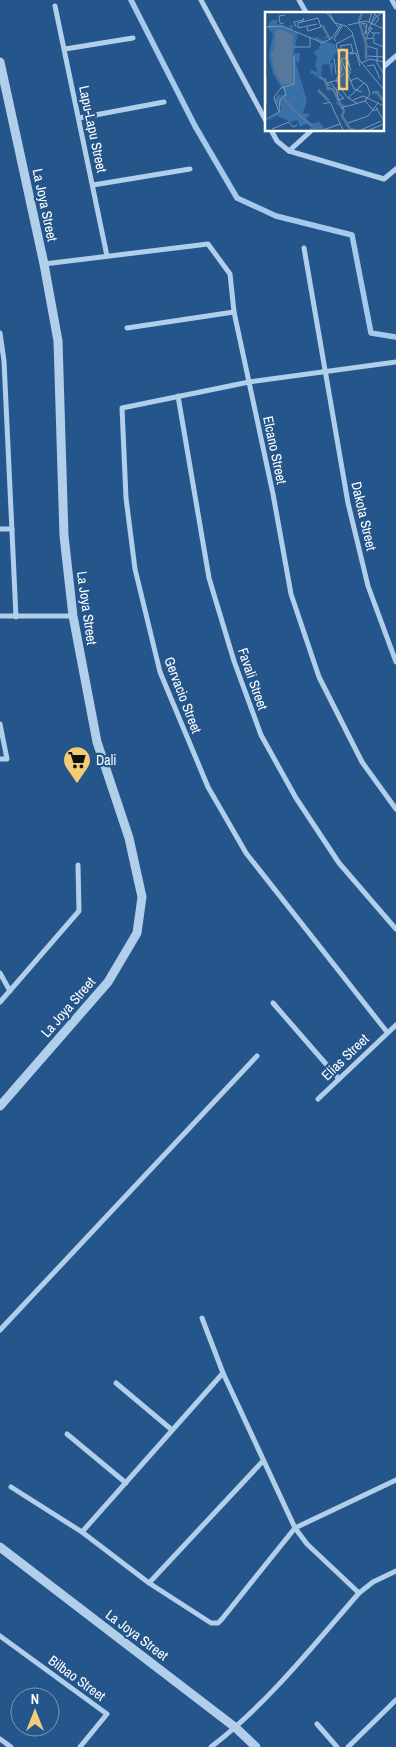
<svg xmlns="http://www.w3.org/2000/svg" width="396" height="1747" viewBox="0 0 396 1747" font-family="'Archivo Narrow',sans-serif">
<rect width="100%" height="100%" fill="#24558b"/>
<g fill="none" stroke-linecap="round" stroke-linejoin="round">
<polyline stroke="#a5c9eb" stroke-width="5.5" points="131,0 195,126 237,198 276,216 352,235 371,333 396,337"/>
<g stroke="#b1ceea" stroke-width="5">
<polyline points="201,0 266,121"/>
<polyline points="299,0 307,14"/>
<polyline points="392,0 396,7"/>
<polyline points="55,6 107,256"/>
<polyline points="65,49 133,38"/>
<polyline points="382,68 396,56"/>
<polyline points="79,118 164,102"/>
<polyline points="271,130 277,141 289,151 384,179 396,169"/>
<polyline points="289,151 312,130"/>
<polyline points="93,185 190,169"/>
<polyline points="304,248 348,503 368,586 396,662"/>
<polyline points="44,264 208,244 230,274 234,312 273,494 291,594 319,677 362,762 396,809"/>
<polyline points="127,328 234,312"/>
<polyline points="0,333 4,361 16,617"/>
<polyline points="178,396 209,578 234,661 261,735 296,798 339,863 396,929"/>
<polyline points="0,529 12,529"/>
<polyline points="0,616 73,616"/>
<polyline points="0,724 7,759 0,759"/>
<polyline points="0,973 10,991"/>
<polyline points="0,1002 79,911 78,865"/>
<polyline points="273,1003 339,1079"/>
<polyline points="387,1032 246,853 208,787 160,672 135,569 126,498 122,408 249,382 396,362"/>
<polyline points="318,1099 396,1025"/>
<polyline points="202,1318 223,1373 295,1528 307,1544 359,1593"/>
<polyline points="0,1330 257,1056"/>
<polyline points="116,1383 172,1430"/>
<polyline points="67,1434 126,1483"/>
<polyline points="11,1487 82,1532 149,1583 211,1623 218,1623 222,1619 295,1528 396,1480"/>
<polyline points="82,1532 223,1373"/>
<polyline points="149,1583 263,1461"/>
<polyline points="0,1636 107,1714 80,1747"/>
<polyline points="317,1724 337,1747"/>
<polyline points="0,1739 11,1747"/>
<path d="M211,1747C268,1703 312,1647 359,1593L373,1582L396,1571"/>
<polyline points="348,1747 396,1700"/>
</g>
<g stroke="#b1ceea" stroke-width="9">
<polyline points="0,62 44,264 58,341 64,536 73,616 97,742 129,838 142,897 137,933 108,982 0,1106"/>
<polyline points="0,1547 236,1728 256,1747"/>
</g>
</g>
<defs>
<g id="supermarket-pin" transform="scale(1.4375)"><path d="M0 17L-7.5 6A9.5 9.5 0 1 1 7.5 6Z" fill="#f5cb75" stroke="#24558b"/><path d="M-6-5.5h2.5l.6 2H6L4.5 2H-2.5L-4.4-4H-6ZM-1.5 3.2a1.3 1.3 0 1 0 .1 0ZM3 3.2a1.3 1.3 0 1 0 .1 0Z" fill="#111"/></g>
</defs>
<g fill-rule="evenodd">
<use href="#supermarket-pin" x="77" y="760"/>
</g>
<g text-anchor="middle" stroke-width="4.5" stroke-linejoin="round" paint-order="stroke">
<g font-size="14" fill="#fff" stroke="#24558b">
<text transform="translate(93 129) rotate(78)" y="5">Lapu-Lapu Street</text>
<text transform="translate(45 205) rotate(78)" y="5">La Joya Street</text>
<text transform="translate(275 450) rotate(78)" y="5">Elcano Street</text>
<text transform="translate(364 516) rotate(77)" y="5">Dakota Street</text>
<text transform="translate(87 608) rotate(82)" y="5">La Joya Street</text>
<text transform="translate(253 679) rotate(71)" y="5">Favali Street</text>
<text transform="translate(183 695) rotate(69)" y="5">Gervacio Street</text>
<text transform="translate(68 1007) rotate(-49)" y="5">La Joya Street</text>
<text transform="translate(345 1057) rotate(-44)" y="5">Elias Street</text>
<text transform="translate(137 1635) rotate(37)" y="5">La Joya Street</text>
<text transform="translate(77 1678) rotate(36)" y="5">Bilbao Street</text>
</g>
<g font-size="14" fill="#fff" stroke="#24558b" text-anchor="start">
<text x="96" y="765">Dali</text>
</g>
</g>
<g transform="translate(265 12)">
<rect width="119" height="119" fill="#24558b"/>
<path d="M7,8H13L11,14L14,12L25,17L24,13H28L27,19L33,21L29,41H35L34,52L30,48L42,89L38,101L46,102L41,106L45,112L54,110L61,118H45L44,116L47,115L44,111L35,115L32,108L26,110L12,104L0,111L15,100L16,95L9,90L13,82L17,84L16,78L18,83L20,81L8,62L4,44L8,22L2,15ZM61,24L64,26H61V30L69,32L72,39L65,51H68L67,65L64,52L57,53L56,65L62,66L61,74L68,76L73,90L82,94L75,95L71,91L64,95L72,90L68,78H62L59,69L52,66L53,62L50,66L49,62H45L46,58L53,60L50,54L52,45L48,40L54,37L55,31L47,26L54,25V27L61,29L60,26L57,27Z" fill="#3870a8"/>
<path d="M15,17L28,23L27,72H17L10,61L6,42L10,35V19Z" fill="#56789d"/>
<path fill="none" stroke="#56789d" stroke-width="2.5" d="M97,0L94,9L101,32V47M57,13L65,27M55,65L60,68L63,77H68L79,99L77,104L85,117L90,118M53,78L64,89M107,81L112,80L119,90M19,87L32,101M33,102L47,114"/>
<path fill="none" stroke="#7c99b9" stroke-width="1" d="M61,0L74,16M64,0L70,11L81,14L87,20L95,49L119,78M107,9L110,2L114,7L109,13L104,9L107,0M19,12L15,11L14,4L20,3M83,13L101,9L119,17M0,15L17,14L58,31L67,26L76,13M31,15L29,10L39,8L38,6M33,16V11L53,6L56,15L43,19L42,15M33,16L52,12M101,16L97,11L102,12L100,22L102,21L101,18M107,18L106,15L101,27L108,26L109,22M115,21H107L103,17L111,5L118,0M88,23L71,32L77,58L71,68L82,85L93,92M109,26V31L119,35M71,29L69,27L77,14M86,32L88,40L82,42L75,34ZM102,34L112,37V51L119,62M29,35H45V26M85,42L91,41L95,54M80,43L86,58L83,60M102,44L119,45M69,46L71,62M96,51L105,47L119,50M102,54L109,53L115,67M86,60L83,63L89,77L97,80M82,61L76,47L82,46L85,54M1,66V92M85,69L92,66L102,73L105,82M65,70L79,87M65,74L62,71L73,68L79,61M71,77L74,88L79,86M83,86L99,71M88,88L98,84L119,94M100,89L109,99L113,96M58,92L65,90L78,118M76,96L100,89L105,82M111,96L119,109M14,100L15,88L21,83L19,75M0,108L14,100L9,85L16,76L29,72V44M83,111L103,104L113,91M7,117L24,110L28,115L32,113M58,118L75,112M96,118L116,109M104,118L119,112"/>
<path fill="#f5cb75" fill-opacity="0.15" stroke="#f5cb75" stroke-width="2.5" d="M74,38H82V77H74Z"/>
<rect width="119" height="119" fill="none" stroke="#fff" stroke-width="2.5"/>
</g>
<g transform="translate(35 1712)"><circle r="24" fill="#24558b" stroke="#7c99b9"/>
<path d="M0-4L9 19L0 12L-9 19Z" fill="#f5cb75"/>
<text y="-8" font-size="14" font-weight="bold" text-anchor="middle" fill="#ffffff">N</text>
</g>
</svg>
